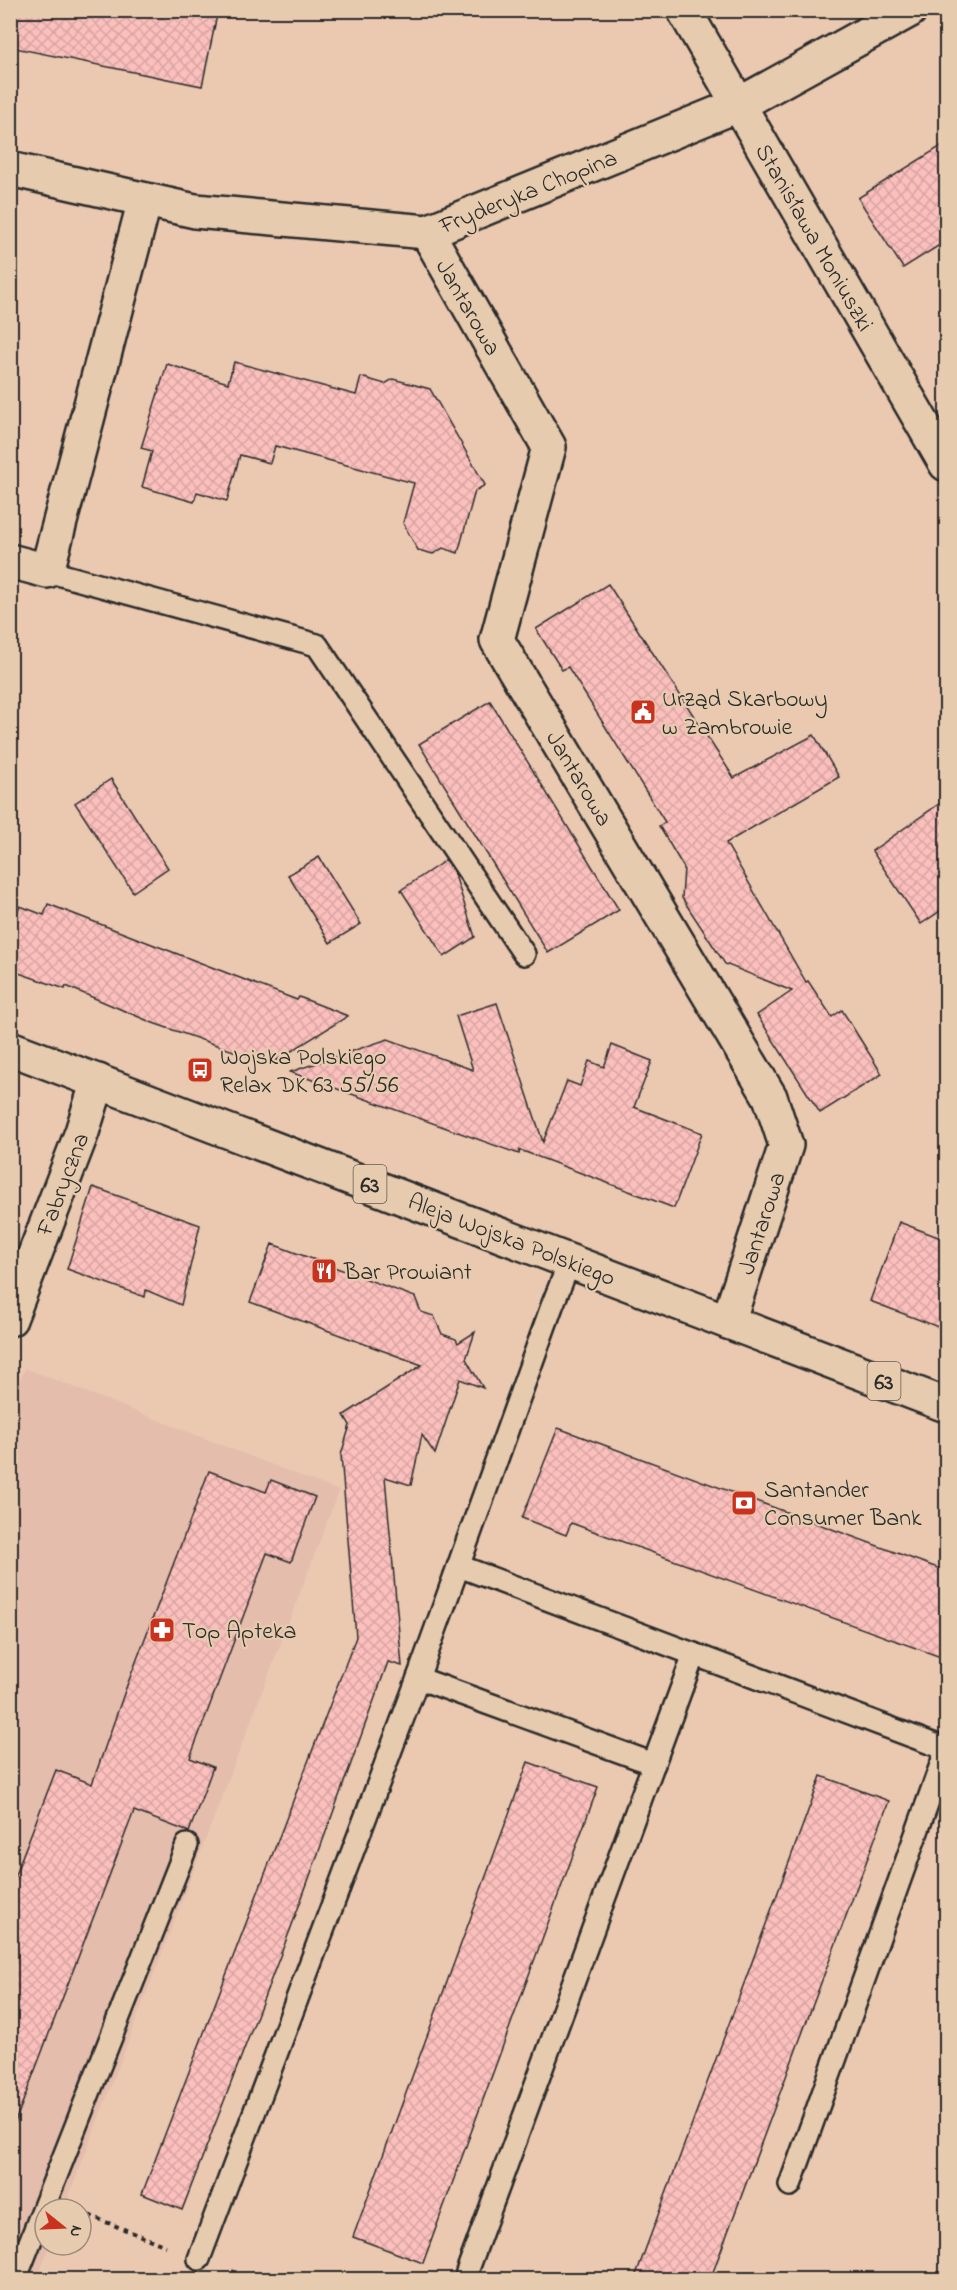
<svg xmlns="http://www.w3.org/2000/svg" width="957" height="2290" viewBox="0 0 957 2290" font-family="'Indie Flower',sans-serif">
<defs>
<pattern id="building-cross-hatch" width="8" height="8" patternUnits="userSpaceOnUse" patternTransform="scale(1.5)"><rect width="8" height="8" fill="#fbbfbc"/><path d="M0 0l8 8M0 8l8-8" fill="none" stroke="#d7a4a2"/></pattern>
</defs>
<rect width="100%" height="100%" fill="#ebc9b1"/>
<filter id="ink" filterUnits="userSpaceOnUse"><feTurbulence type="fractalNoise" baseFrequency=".0167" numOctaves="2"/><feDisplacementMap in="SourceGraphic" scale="12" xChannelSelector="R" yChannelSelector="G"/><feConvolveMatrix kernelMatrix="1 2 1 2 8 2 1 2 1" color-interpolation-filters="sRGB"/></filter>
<g filter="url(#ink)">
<polygon fill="#e4bdac" points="25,1368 339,1491 64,2209 45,2209 45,2245 50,2245 37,2280 10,2279 10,1406"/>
<g fill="url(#building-cross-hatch)" stroke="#2b2b2b" stroke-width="1.5">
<polygon points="10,10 218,10 202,86 10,47"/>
<polygon points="946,143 946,241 903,268 858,198"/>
<polygon points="234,362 356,395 361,377 385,384 393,379 430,389 485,485 475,491 458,553 443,548 433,554 418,550 403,523 414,483 275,446 270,463 240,455 227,501 197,492 194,502 142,487 152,451 141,448 167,364 228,383"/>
<polygon points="608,584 734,778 814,735 839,777 726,843 806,982 808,981 832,1017 842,1010 882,1074 820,1113 757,1015 792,991 725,964 682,898 684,868 659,826 665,822 568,667 562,670 536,629"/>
<polygon points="490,701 619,910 548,953 419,744"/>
<polygon points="111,779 168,868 133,892 75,803"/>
<polygon points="946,799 946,907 921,924 872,851"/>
<polygon points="319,857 361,924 330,943 288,875"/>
<polygon points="446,860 454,872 475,937 444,957 401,890"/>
<polygon points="48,904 297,1000 299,997 348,1016 271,1064 153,1023 66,986 65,989 10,970 10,931 20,906 44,915"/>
<polygon points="497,1003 543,1142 567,1081 580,1086 589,1061 604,1067 612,1045 652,1061 634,1107 702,1133 674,1208 520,1150 519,1154 290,1072 388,1039 473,1070 456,1016"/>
<polygon points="93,1187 200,1225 181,1305 146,1290 145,1297 67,1269"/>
<polygon points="899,1222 946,1240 946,1330 870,1301"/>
<polygon points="272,1244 415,1297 421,1312 434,1316 442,1334 456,1339 458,1343 475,1332 466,1359 483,1388 460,1379 435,1454 422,1435 411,1485 385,1477 402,1666 388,1662 292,1925 182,2210 142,2194 356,1637 341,1455 350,1425 344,1415 422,1365 250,1302"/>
<polygon points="558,1428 946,1571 946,1659 571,1523 566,1535 522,1518"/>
<polygon points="209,1471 266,1492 271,1480 315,1497 291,1562 267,1553 190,1758 213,1767 189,1832 134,1811 14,2125 10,2125 10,1888 56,1770 92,1784 126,1688"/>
<polygon points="528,1762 598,1787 423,2263 353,2237"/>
<polygon points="821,1776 889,1801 710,2280 634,2280"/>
</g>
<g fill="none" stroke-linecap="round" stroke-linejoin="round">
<g stroke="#2b2b2b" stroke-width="26">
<g id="service">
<polyline points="47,571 317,645 524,954"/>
<polyline points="459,1566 946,1749"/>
<polyline points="418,1678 654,1764"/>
<polyline points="790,2185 946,1751"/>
<polyline points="199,2259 418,1678 552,1306 570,1261"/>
<polyline points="467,2272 694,1654"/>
<polyline points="15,2280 187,1845"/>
</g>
</g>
<g stroke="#2b2b2b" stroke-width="38">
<g id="minor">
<polyline points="684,10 946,464"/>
<polyline points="10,169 195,211 427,232 738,105 910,10"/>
<polyline points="427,232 549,447 497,640 770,1097 786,1145 728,1322"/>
<polyline points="10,561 47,571 145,200"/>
<polyline points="10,1319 82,1132 98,1081"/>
</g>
</g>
<g stroke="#2b2b2b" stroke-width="38">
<polyline id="primary" points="10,1048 946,1405"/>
</g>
<g stroke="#2b2b2b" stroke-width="4" stroke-dasharray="4.5 4.5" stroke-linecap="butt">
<polyline points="81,2212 166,2246"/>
<polyline points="232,2271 256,2280"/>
</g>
<use href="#service" stroke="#e7cbae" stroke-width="21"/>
<use href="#minor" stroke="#e7cbae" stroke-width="33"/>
<use href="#primary" stroke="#e7cbae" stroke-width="33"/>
</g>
</g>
<defs>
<g id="civic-square" transform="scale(1.35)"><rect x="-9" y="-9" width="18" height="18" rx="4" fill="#c8321e" stroke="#e7cbae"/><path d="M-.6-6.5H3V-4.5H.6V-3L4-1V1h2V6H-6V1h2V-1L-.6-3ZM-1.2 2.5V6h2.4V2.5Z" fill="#fff"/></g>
<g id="bus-square" transform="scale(1.35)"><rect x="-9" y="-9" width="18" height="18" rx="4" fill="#c8321e" stroke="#e7cbae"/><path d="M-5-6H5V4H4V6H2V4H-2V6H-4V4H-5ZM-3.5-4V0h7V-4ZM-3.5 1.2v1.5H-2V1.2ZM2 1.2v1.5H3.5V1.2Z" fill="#fff"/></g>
<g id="restaurant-square" transform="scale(1.35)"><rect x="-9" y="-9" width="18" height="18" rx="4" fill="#c8321e" stroke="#e7cbae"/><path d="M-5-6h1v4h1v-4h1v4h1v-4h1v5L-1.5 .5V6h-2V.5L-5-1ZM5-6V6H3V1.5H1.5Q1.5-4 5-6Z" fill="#fff"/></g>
<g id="bank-square" transform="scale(1.35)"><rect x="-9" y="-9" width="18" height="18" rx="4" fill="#c8321e" stroke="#e7cbae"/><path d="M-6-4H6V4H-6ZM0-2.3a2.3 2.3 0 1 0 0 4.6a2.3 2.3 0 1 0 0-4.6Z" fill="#fff"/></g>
<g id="pharmacy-square" transform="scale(1.35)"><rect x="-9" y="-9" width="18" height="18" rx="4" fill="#c8321e" stroke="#e7cbae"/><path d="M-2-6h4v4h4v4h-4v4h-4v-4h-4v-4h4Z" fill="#fff"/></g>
</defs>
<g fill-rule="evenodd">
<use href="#civic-square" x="643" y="712"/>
<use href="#bus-square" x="200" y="1070"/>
<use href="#restaurant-square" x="324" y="1271"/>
<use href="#bank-square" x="744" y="1503"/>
<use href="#pharmacy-square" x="162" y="1630"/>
</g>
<g text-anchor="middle" stroke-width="4.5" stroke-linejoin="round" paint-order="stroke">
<g fill="#e7cbae" stroke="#635b52" stroke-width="1.5">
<rect x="353.5" y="1165" width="33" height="38" rx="4.5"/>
<rect x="867.5" y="1362" width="33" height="38" rx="4.5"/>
</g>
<g font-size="22" font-weight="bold" fill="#2b2b2b">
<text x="370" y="1192">63</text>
<text x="884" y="1389">63</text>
</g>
<g font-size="24" fill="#2b2b2b" stroke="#e7cbae">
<text transform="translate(528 191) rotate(-22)" y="8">Fryderyka Chopina</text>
<text transform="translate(815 237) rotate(60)" y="8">Stanisława Moniuszki</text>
<text transform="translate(469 307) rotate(60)" y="8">Jantarowa</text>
<text transform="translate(580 778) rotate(59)" y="8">Jantarowa</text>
<text transform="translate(62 1184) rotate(-69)" y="8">Fabryczna</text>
<text transform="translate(761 1223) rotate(-72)" y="8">Jantarowa</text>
<text transform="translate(512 1239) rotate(21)" y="8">Aleja Wojska Polskiego</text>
</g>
<g font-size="24" fill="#2b2b2b" stroke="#e7cbae" text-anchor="start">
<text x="662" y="706">Urząd Skarbowy<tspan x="662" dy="28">w Zambrowie</tspan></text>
<text x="220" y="1064">Wojska Polskiego<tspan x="220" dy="28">Relax DK 63 55/56</tspan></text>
<text x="344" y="1279">Bar Prowiant</text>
<text x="764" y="1497">Santander<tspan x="764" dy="28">Consumer Bank</tspan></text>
<text x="182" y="1638">Top Apteka</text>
</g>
</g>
<rect width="957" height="2290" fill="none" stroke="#e7cbae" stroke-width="36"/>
<rect x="18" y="18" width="921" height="2254" fill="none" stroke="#2b2b2b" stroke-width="2" filter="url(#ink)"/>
<g transform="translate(63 2227) rotate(108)"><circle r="28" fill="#e7cbae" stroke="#9c8b7a" stroke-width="1.5"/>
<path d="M0-4.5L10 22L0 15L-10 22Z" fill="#c8321e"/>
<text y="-9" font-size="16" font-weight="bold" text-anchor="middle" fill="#2b2b2b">N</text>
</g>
</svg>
